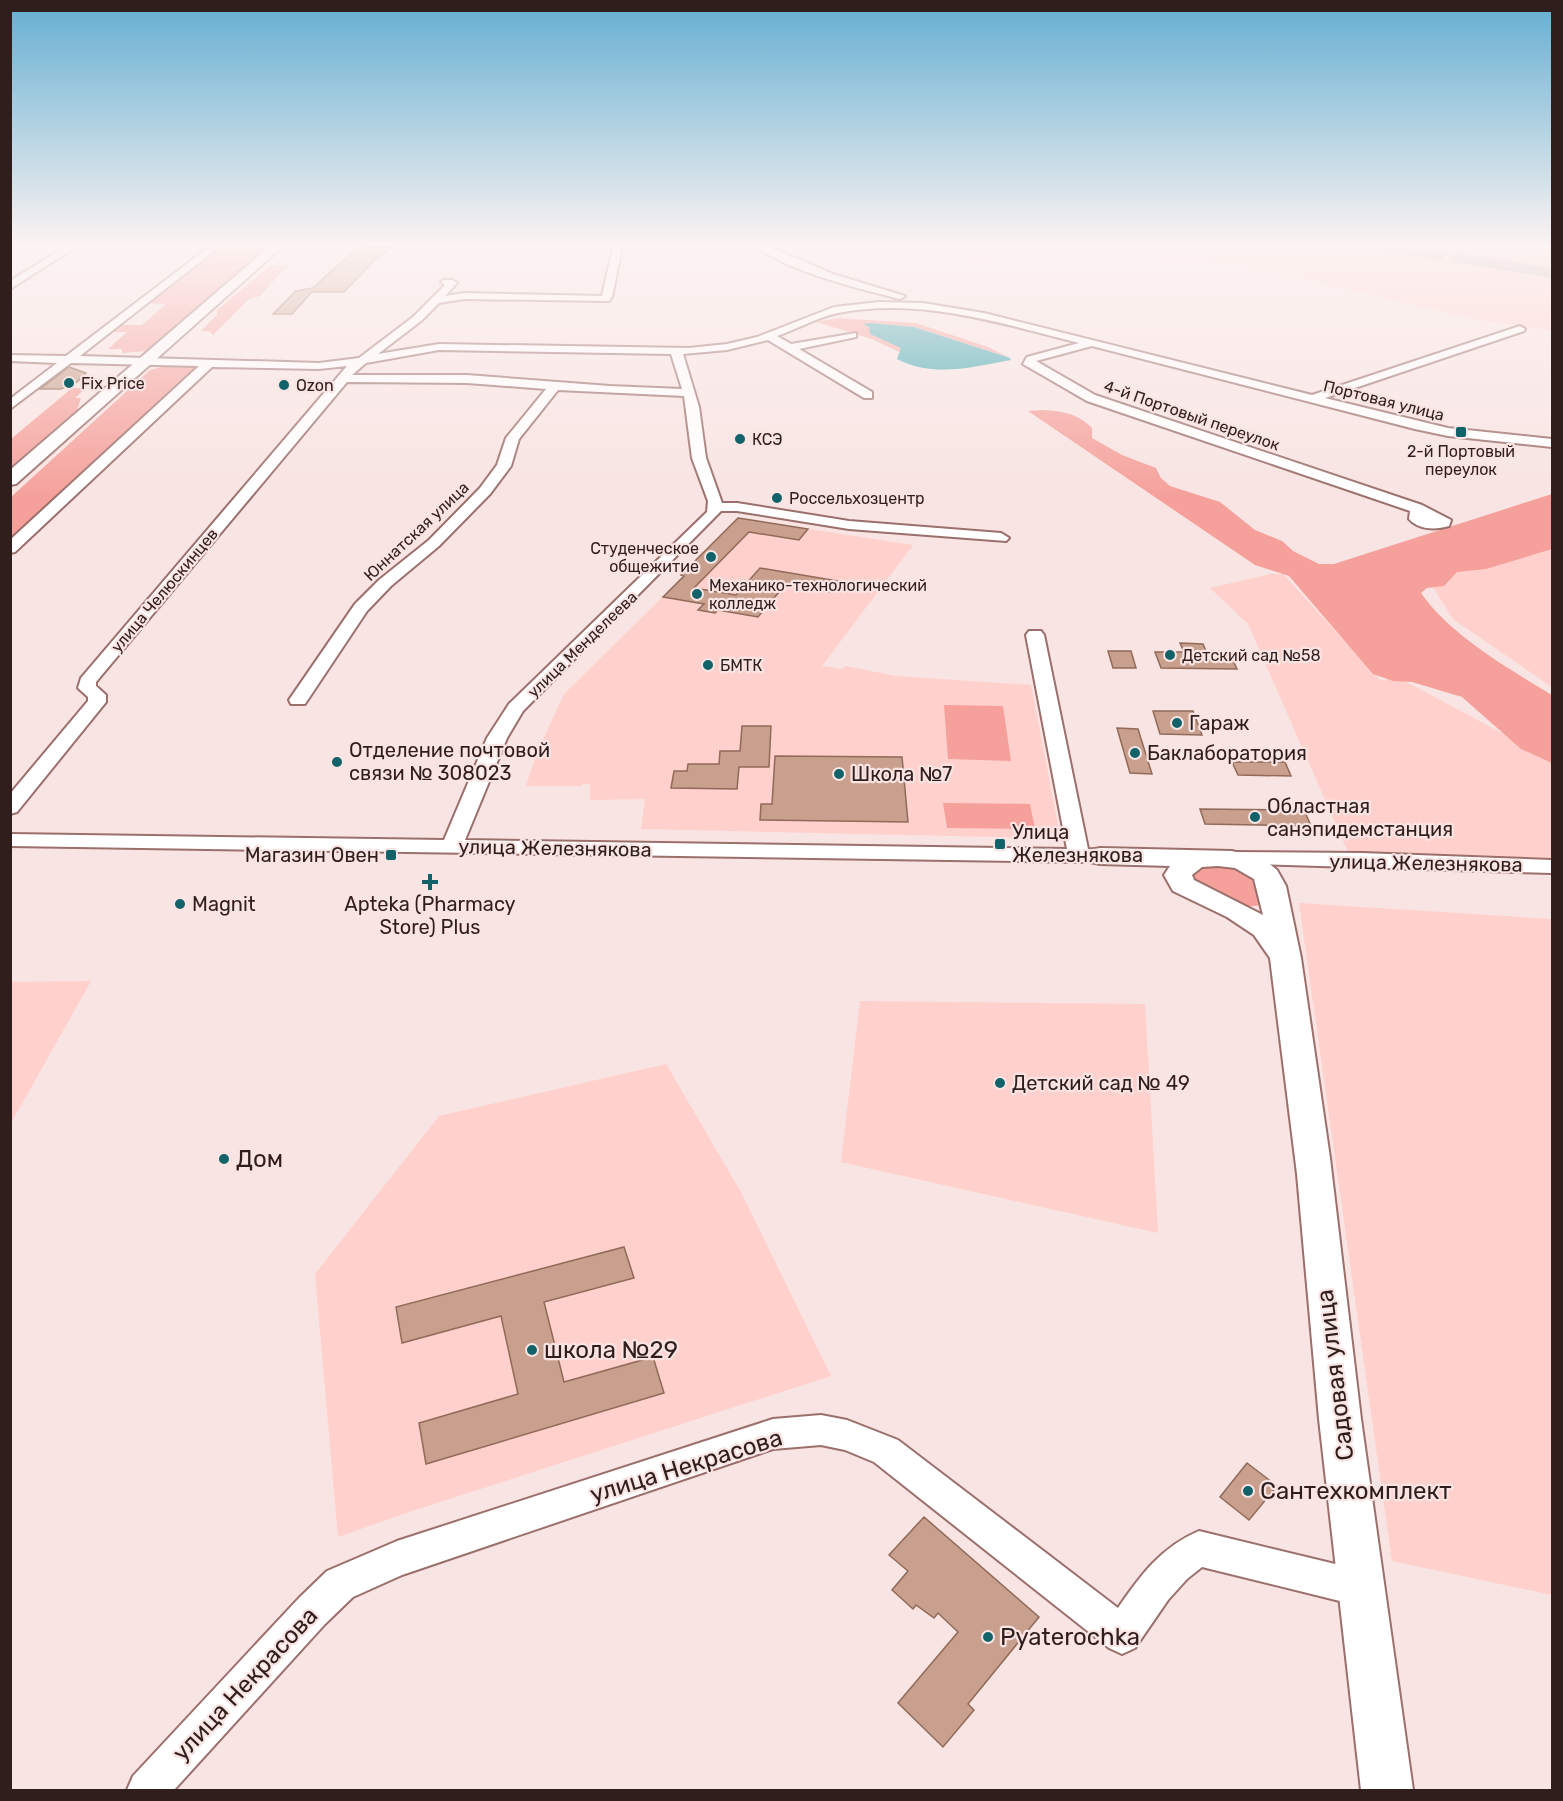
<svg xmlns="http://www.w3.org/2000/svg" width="1563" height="1801" viewBox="0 0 1563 1801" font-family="Rubik,sans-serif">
<rect width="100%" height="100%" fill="#f8e4e2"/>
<g fill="#ffd0cc">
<polygon points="949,247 1552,247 1552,330 1479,320 1239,264 1028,248 982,261 962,258 964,252"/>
<polygon points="738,518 913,545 822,666 842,669 845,666 896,676 1031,685 1059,830 1041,838 641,829 645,799 590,800 590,784 582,784 582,786 526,786 536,755 564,694 684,576 681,575"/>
<polygon points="1552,543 1552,687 1453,619 1433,587 1455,566"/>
<polygon points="1271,574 1283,574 1380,680 1401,679 1552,760 1552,862 1532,858 1348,852 1248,624 1210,588"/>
<polygon points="1299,903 1552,919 1552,1595 1392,1561"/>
<polygon points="91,981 11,1123 11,982"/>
<polygon points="860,1001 1145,1004 1158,1233 841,1162"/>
<polygon points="666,1064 742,1194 831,1376 409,1512 338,1537 315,1274 439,1116"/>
</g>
<g fill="#f5a09a">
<polygon points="221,247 267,247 146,351 122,353 122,349 108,349 127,332 108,332 117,325 142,325 166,304 145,303 208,253 214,252"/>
<polygon points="288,265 260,296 249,299 213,335 209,331 201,331 217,315 217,310 270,266"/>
<polygon points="838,318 916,323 988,347 1010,358 914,327 871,323 865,325 901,348 901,353 872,339 816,322"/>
<polygon points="169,365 202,366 189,380 180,382 30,522 11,547 11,497 150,370"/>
<polygon points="72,388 86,388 75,398 81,398 77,410 11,467 11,439"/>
<path d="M1042,410C1062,411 1077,413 1092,428V438L1122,455L1156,468L1161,478L1170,486L1220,502L1255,530L1282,541L1293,551L1319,564H1334L1552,494V549L1486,569L1457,572L1444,586L1427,588L1421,593C1451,636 1508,668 1552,695V763L1521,749L1462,697L1412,682L1393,681L1373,674L1289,576L1255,565L1028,411Z"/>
<polygon points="944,705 1003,706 1011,761 948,759"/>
<polygon points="943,803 1030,804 1035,829 947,828"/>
<path d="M1227,863L1256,874L1263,904C1239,913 1212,892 1190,882L1188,870L1194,866Z"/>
</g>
<path fill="#3ca5af" d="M871,323L914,327L1010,358L1011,360C973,367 933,378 897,359L901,348L870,334L869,327L863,324Z"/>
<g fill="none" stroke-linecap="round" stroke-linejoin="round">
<g fill="#b09d9b" fill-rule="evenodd">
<polygon points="1372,247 1416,247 1444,251 1447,255 1444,259 1438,260 1381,252 1375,251"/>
<polygon points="1459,253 1552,268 1552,278 1453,262 1450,258 1453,254"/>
</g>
</g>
<g fill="#c99f8d" stroke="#916a59" stroke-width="1.5">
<polygon points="362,247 393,247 374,261 344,292 312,292 292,314 273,314 296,291 313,288 341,262"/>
<polygon points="69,367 86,373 77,382 61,389 40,389"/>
<polygon points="738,518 808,529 799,540 749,532 694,588 736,595 760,568 838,581 829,592 785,585 758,617 718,610 715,613 698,610 704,604 663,597 684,576 681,575"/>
<polygon points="1180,643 1203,644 1206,651 1229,652 1237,669 1161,668 1155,652 1184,652"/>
<polygon points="1108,651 1131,651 1136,668 1113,668"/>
<polygon points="1153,711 1193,711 1202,735 1160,734"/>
<polygon points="742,726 771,726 769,767 739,767 737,789 671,788 674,771 687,771 688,764 719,764 720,751 740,751"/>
<polygon points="1117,728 1138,729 1152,774 1130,773"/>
<polygon points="775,756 902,757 908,822 760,820 761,804 772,804"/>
<polygon points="1232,762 1285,762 1291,776 1238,775"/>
<polygon points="1200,809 1304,810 1311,826 1205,824"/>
<polygon points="624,1247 634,1278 544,1302 564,1382 653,1357 664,1393 426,1464 419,1423 518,1394 501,1316 402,1343 396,1307"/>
<polygon points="1247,1463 1277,1486 1249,1520 1220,1497"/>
<polygon points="924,1517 1039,1617 968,1704 974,1710 943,1747 898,1703 958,1632 938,1613 934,1618 916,1605 913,1609 892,1590 908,1571 889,1555"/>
</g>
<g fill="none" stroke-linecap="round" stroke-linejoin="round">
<g stroke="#9b6f6b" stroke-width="4">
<g id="minor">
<polygon points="65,247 76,247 10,289 10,281"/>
<path d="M209,247H219L80,356L319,363L359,358L413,317L445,285L441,282L443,280H452L457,283L445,296L464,293L602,296L613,247H622L612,297L609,301L464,299L439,303L421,321L378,354L439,344L689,348L727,344L757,337L834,307L879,302L923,303L984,313L1312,395L1520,326L1525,329L1524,331L1325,398L1448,428L1552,439V447L1448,436L1415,429L1092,346L1036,361L1095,395L1422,505L1451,520L1449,526C1435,530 1419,530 1409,519L1410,511L1087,401L1023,364L1027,357L1079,343C1001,323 919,297 838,313C818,317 797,329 777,336L791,344L856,333V337L799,349L872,392V398H864L768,340L727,350L683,354L699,407L706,458L722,503H737L849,521L1001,533L1009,538L1006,541L849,529L737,511H721L523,711L507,738L465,840L1067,849L1026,635L1029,631H1041L1044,635L1088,849L1108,851L1111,856L1108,861L1079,862L10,846V834L444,840L487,738L509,704L707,512L708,501L692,458L684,396L558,390L519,439L511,466L490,494L439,546L391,586L367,611L305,704H291L289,700L355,604L379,580L429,540L480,488L497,465L506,438L546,389L467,383L347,382L96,682V686L106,695V702L17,812L10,814V794L88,701V697L78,688L81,678L347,366L319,369L212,367L15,552L10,553V540L199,366L71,363L10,409V399L57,363L10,361V355L66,356ZM439,350L671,354L682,389L610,386L467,375H352L366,363Z"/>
<path d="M758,247H770L833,274L905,296L900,299C864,290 786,271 758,247Z"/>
<polygon points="1230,852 1362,853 1552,860 1552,873 1222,863 1219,858 1222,853"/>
<path d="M821,1415L847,1420L898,1440L1118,1608C1140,1576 1161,1547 1199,1531L1360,1570L1373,1575L1378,1588L1373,1601L1360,1606L1202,1567L1187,1579L1168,1600L1135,1648L1122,1654L1109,1648L874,1462L845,1450L821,1445L773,1449L402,1575L353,1597L325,1624L174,1790H127L133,1776L299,1598L327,1571L397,1541L773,1419Z"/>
</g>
</g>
<g stroke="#9b6f6b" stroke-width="4">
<g id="major">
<polygon points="269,247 282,247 16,484 10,485 10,470"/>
<path d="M1100,848L1232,851L1266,861L1277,870L1286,886L1301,958L1330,1158L1361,1419L1413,1790H1361L1319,1419L1297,1174L1270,958L1254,935L1227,917L1173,891L1164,875L1170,866L1100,864L1090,862L1086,856L1090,850ZM1218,866L1235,868L1254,879L1263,915L1194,880L1192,875L1202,867Z"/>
</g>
</g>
<use href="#minor" fill="#fff" fill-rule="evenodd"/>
<use href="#major" fill="#fff" fill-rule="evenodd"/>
</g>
<linearGradient id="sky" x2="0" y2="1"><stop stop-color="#63aed1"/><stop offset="0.49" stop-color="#fcf3f2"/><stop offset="1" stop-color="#fcf3f2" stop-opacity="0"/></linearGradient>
<rect width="1563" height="499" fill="url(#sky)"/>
<g fill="#126269" stroke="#f8e4e2" stroke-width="2">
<circle cx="69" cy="383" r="6"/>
<circle cx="284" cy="385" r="6"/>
<rect x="1455" y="426" width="12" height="12" rx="3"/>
<circle cx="740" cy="439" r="6"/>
<circle cx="777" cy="498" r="6"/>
<circle cx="711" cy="557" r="6"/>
<circle cx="697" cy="594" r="6"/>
<circle cx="1170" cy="655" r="6"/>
<circle cx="708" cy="665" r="6"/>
<circle cx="1177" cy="723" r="6"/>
<circle cx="1135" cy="753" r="6"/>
<circle cx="337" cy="762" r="6"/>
<circle cx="839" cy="774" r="6"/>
<circle cx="1255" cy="817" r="6"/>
<rect x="994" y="838" width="12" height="12" rx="3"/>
<rect x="385" y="849" width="12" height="12" rx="3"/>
<path d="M427 873h6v6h6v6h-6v6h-6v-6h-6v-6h6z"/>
<circle cx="180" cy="904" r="6"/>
<circle cx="1000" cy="1083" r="6"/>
<circle cx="224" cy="1159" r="6"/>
<circle cx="532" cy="1350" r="6"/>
<circle cx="1248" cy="1491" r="6"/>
<circle cx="988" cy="1637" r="6"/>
</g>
<g text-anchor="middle" stroke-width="4.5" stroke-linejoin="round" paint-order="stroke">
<g font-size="16" fill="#301e1c" stroke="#f8e4e2" text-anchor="start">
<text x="81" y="389">Fix Price</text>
<text x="296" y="391">Ozon</text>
<text x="752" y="445">КСЭ</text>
<text x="1461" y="457" text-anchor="middle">2-й Портовый<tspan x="1461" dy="18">переулок</tspan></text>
<text x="789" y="504">Россельхозцентр</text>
<text x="699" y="554" text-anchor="end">Студенческое<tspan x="699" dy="18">общежитие</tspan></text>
<text x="709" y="591">Механико-технологический<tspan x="709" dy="18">колледж</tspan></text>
<text x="1182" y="661">Детский сад №58</text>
<text x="720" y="671">БМТК</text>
</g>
<g font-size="16" fill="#301e1c" stroke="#f8e4e2">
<text transform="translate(1384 400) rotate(14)" y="6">Портовая улица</text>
<text transform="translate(1192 415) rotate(19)" y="6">4-й Портовый переулок</text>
<text transform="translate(416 531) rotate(-43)" y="6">Юннатская улица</text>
<text transform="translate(164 590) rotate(-50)" y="6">улица Челюскинцев</text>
<text transform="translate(582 644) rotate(-44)" y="6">улица Менделеева</text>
</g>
<g font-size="20" fill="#301e1c" stroke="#f8e4e2" text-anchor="start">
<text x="1189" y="730">Гараж</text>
<text x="349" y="757">Отделение почтовой<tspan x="349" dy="23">связи № 308023</tspan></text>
<text x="1147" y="760">Баклаборатория</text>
<text x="851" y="781">Школа №7</text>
<text x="1267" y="813">Областная<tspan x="1267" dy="23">санэпидемстанция</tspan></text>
<text x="1012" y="839">Улица<tspan x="1012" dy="23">Железнякова</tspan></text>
<text x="379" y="862" text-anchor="end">Магазин Овен</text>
<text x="192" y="911">Magnit</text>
<text x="430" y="911" text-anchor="middle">Apteka (Pharmacy<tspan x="430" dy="23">Store) Plus</tspan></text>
<text x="1012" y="1090">Детский сад № 49</text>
</g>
<g font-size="20" fill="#301e1c" stroke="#f8e4e2">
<text transform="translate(555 848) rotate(1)" y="7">улица Железнякова</text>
<text transform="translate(1426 863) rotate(1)" y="7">улица Железнякова</text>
</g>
<g font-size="24" fill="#301e1c" stroke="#f8e4e2" text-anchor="start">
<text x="236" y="1167">Дом</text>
<text x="544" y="1358">школа №29</text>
<text x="1260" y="1499">Сантехкомплект</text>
<text x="1000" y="1645">Pyaterochka</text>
</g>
<g font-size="24" fill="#301e1c" stroke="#f8e4e2">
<text transform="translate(1335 1375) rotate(-97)" y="8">Садовая улица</text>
<text transform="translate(686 1466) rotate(-17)" y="8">улица Некрасова</text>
<text transform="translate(245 1684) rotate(-47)" y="8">улица Некрасова</text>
</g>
</g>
<rect width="1563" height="1801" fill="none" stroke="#301e1c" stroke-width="24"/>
</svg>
